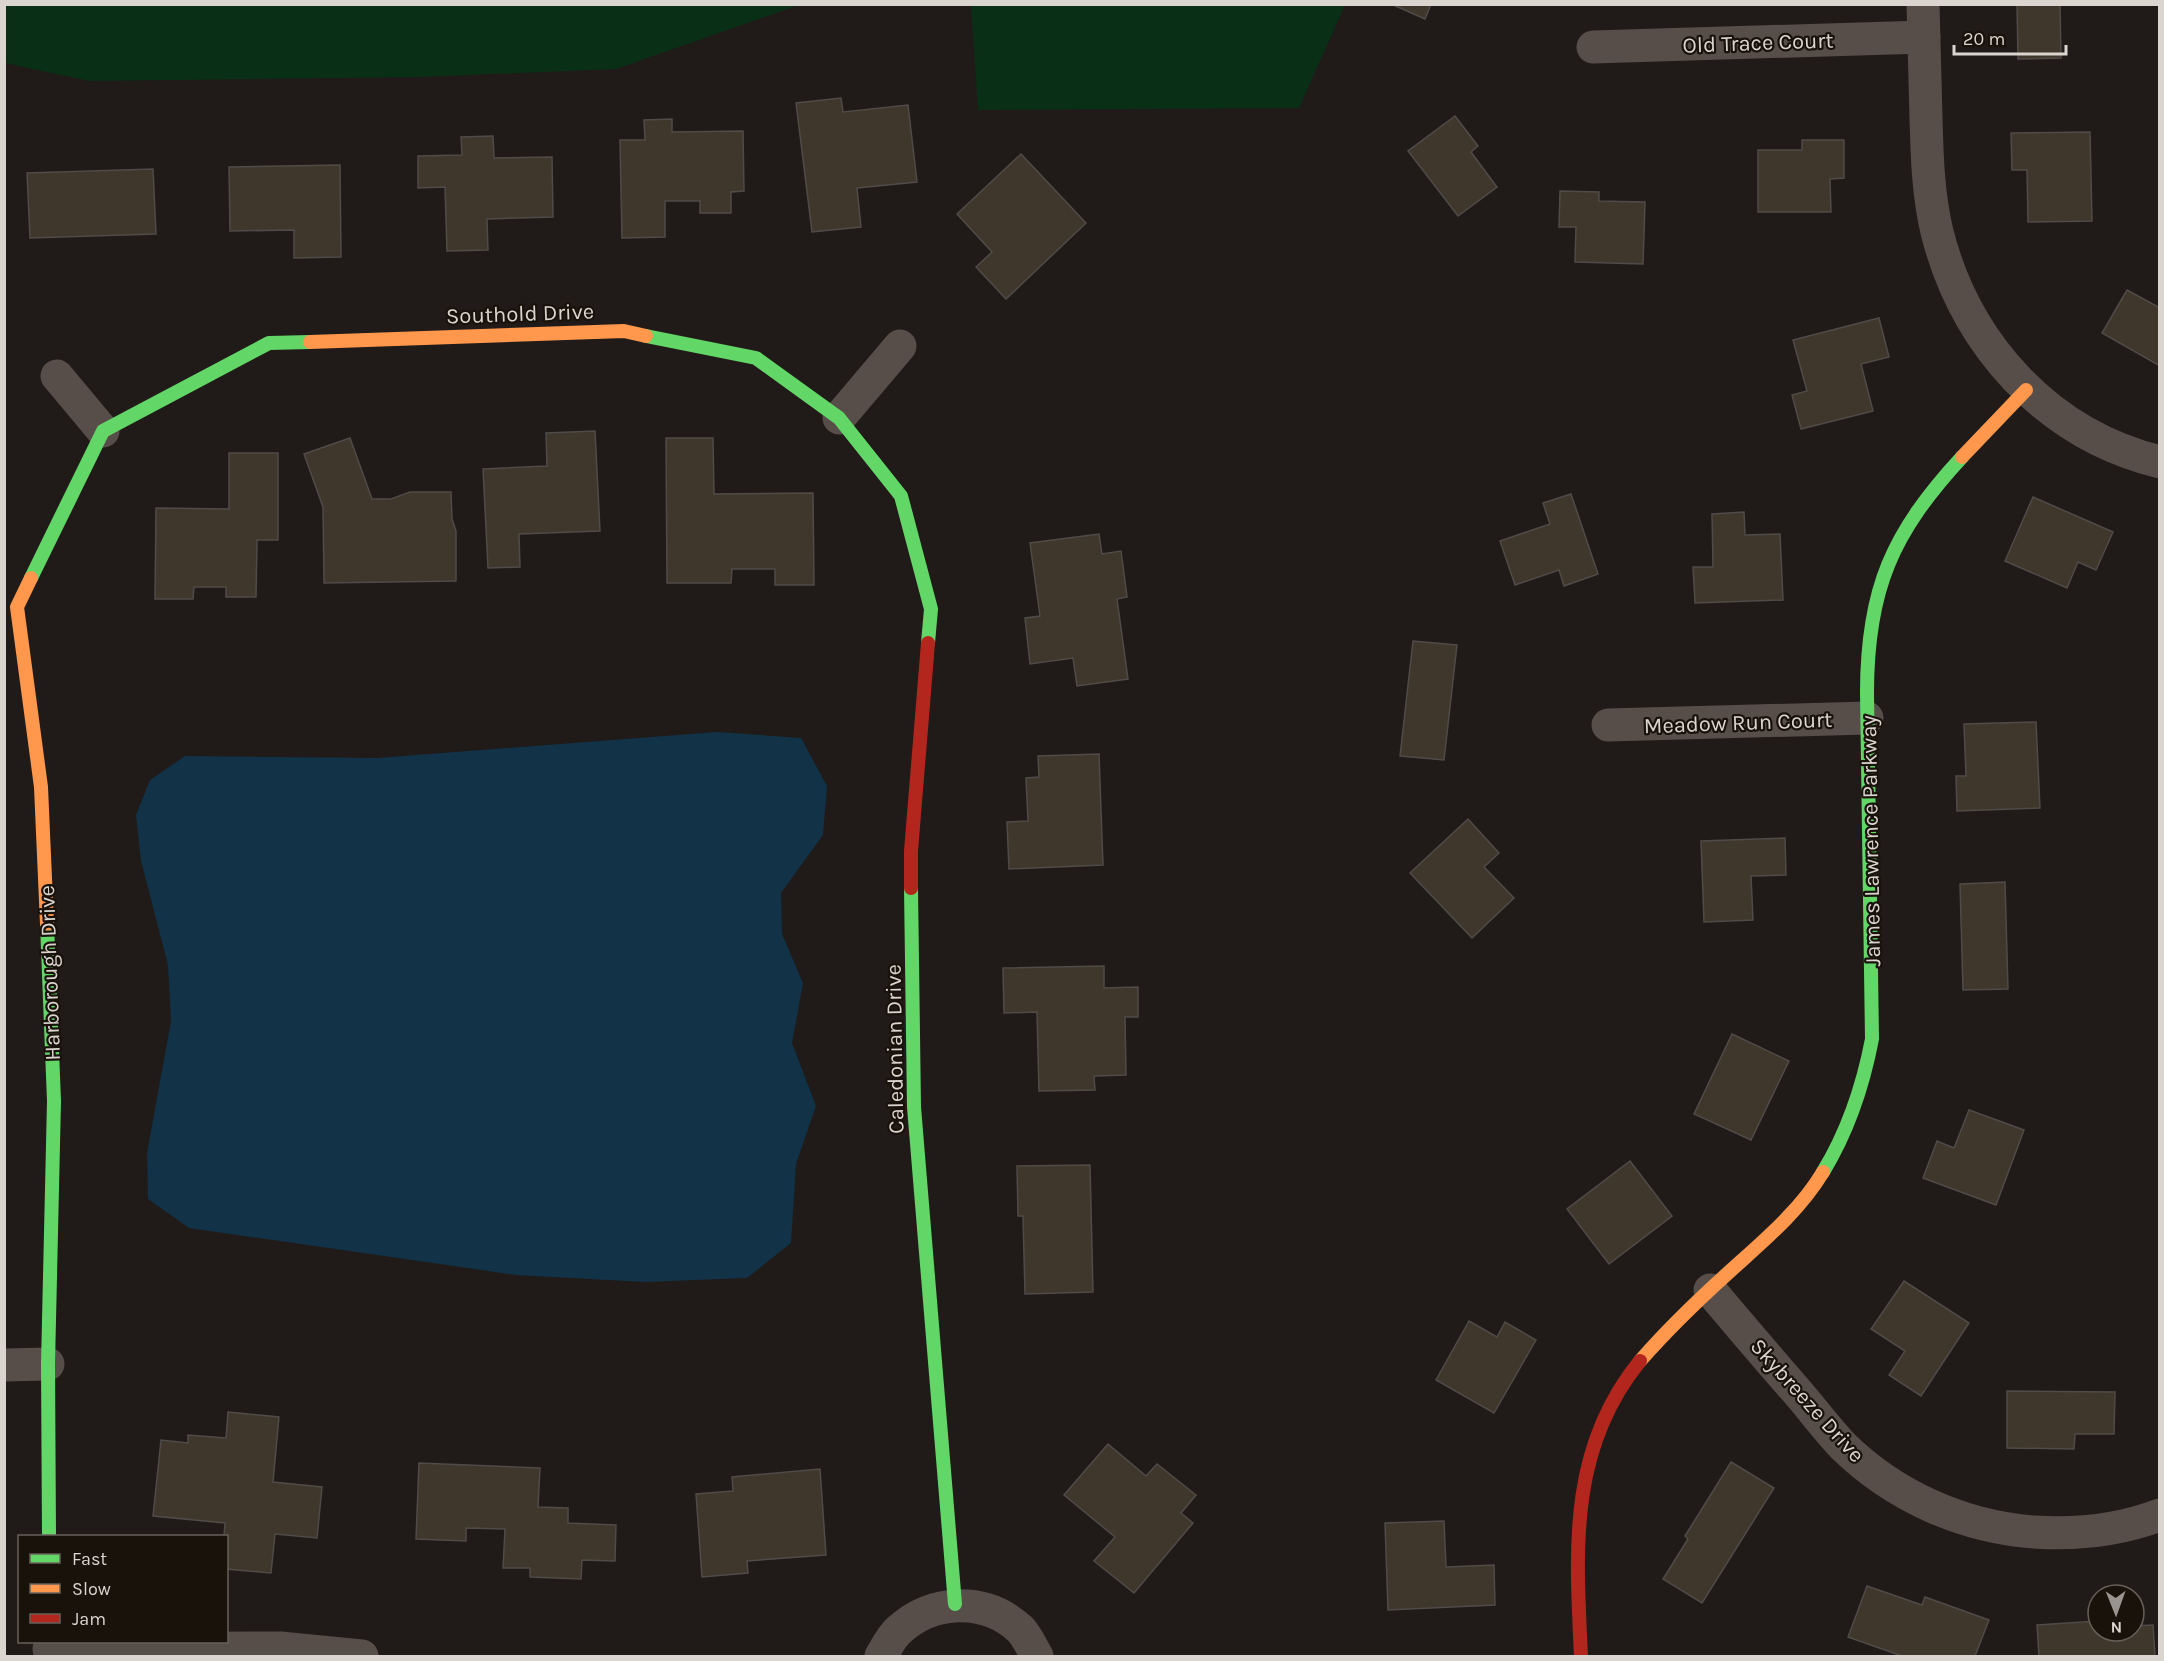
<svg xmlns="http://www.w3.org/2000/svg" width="2164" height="1661" viewBox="0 0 2164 1661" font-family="Karla,sans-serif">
<rect width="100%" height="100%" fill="#201b18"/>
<g fill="#0a2f17">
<polygon points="5,4 799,4 799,5 616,69 422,77 89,81 5,63"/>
<polygon points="971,5 971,4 1345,5 1299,108 978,110"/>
</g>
<polygon fill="#113247" points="717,732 801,738 827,786 823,835 781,893 782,934 803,983 792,1043 816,1106 796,1164 791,1243 747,1278 645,1282 516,1275 189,1228 148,1199 147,1153 171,1021 168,965 141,861 136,815 150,780 185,756 377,758"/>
<g fill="#3f372c" stroke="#4f4b48" stroke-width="1.5">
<polygon points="1391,4 1431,4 1425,19"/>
<polygon points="2017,4 2060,4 2061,58 2018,59"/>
<polygon points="841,98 843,112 908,105 917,182 857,188 861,227 812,232 796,103"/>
<polygon points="1455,116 1478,146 1471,152 1497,187 1458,216 1408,151"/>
<polygon points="672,119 672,132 743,131 744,191 731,192 731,213 700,213 700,201 665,201 665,237 622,238 620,140 645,140 644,120"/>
<polygon points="2090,132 2092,221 2028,222 2027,170 2012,170 2011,133"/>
<polygon points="493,136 494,158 552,157 553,217 487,219 488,250 447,251 445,187 418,188 418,156 462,155 461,137"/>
<polygon points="1802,140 1844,140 1844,178 1830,179 1831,212 1758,212 1758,150 1802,150"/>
<polygon points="1021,154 1086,223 1006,299 976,267 992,252 957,214"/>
<polygon points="340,165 341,257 294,258 294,230 230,231 229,167"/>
<polygon points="153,169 156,234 30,238 27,173"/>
<polygon points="1560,191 1599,192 1599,201 1645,202 1643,264 1575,262 1576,227 1559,227"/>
<polygon points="2127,290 2160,308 2160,366 2102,333"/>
<polygon points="1879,318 1889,357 1861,364 1873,411 1801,429 1792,395 1807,391 1793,340"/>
<polygon points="595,431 600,531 519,534 520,567 488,568 483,469 547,466 546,433"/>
<polygon points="350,438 372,499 391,499 410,492 451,492 452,519 456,531 456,581 324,583 323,507 304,454"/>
<polygon points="666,438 713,438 714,494 813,493 814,585 775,585 775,569 732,569 731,583 667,583"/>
<polygon points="229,453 278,453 278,540 257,540 256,597 226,597 226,587 194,587 193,599 155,599 156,508 229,509"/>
<polygon points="1571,494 1598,574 1564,586 1559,570 1515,585 1500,541 1550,524 1543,503"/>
<polygon points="2033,497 2113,532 2096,570 2078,562 2067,588 2005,561"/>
<polygon points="1744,512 1745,535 1780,534 1783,600 1695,603 1693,567 1713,567 1712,514"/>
<polygon points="1099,534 1102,554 1121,551 1127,597 1117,599 1128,679 1077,686 1073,658 1030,664 1025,618 1040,616 1030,543"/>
<polygon points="1413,641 1457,645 1444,760 1400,756"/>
<polygon points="2036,722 2040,808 1957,811 1956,776 1966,776 1964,724"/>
<polygon points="1099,754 1103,865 1009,869 1007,822 1028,821 1026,778 1039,777 1038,756"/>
<polygon points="1468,819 1499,853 1484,867 1514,898 1472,938 1410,873"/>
<polygon points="1785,838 1786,875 1751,876 1753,920 1704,922 1701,841"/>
<polygon points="2005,882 2008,989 1963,990 1960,884"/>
<polygon points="1104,966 1104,988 1138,987 1138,1017 1125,1017 1126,1075 1094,1076 1095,1090 1039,1091 1037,1012 1004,1013 1003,968"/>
<polygon points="1732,1034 1789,1061 1751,1140 1694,1114"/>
<polygon points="1969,1110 2024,1130 1996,1205 1923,1178 1937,1141 1954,1148"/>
<polygon points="1630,1161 1672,1216 1609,1264 1567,1209"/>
<polygon points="1090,1165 1093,1292 1025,1294 1023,1216 1018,1216 1017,1166"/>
<polygon points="1904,1281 1969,1323 1921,1396 1889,1375 1905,1351 1871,1329"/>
<polygon points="1469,1321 1497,1337 1505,1322 1536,1340 1494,1413 1436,1380"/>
<polygon points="2007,1391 2115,1392 2114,1434 2075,1434 2074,1449 2007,1448"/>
<polygon points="228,1412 279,1417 273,1482 322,1487 317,1538 275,1534 271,1573 226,1569 226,1536 224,1536 225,1523 153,1516 161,1440 188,1443 188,1435 226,1438"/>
<polygon points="1108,1444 1146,1476 1157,1464 1196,1495 1181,1513 1193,1523 1134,1593 1094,1561 1115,1537 1064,1495"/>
<polygon points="1731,1462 1774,1488 1702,1603 1663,1579 1688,1539 1685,1536"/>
<polygon points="419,1463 540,1468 538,1507 568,1508 568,1523 616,1525 615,1561 582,1560 581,1579 530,1577 530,1568 503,1568 505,1529 466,1528 466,1541 416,1539"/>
<polygon points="820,1469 826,1555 747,1561 748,1573 702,1577 696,1494 733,1491 732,1477"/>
<polygon points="1444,1521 1446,1567 1494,1565 1495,1605 1388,1610 1385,1523"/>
<polygon points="1867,1586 1922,1605 1925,1597 1989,1620 1975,1656 1902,1656 1848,1637"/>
<polygon points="2098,1621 2098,1631 2134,1631 2134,1626 2153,1625 2155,1656 2039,1656 2037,1625"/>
</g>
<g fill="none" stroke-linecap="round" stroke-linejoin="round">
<g stroke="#574d49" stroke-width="33">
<path d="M1923,4C1924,42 1925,80 1926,118C1927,156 1928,194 1937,232C1965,343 2046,434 2160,462"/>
<polyline points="1593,47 1924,37"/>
<polyline points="57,376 103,431"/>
<polyline points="839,418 900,346"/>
<polyline points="1608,725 1867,718"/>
<path d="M1710,1290C1737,1322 1765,1355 1793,1387C1810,1406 1825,1427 1843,1446C1894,1496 1963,1527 2034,1532C2077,1535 2120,1530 2160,1515"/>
<polyline points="4,1365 48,1364"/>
<polyline points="49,1649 280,1648 362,1656"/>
<path d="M881,1656C886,1648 891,1637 899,1630C933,1599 985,1597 1020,1629C1027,1636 1032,1648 1037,1656"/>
</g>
<g stroke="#63d668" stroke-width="14">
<polyline points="646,336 756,358 839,418 901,496 931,609 928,643"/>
<polyline points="31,578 103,431 269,343 310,342"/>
<polyline points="911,888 914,1107 955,1604"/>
<polyline points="47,924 54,1101 48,1364 49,1536"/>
<path d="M1823,1172C1848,1131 1863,1086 1872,1039L1867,693C1867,589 1892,533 1962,457"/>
</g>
<g stroke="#ff974d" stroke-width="14">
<polyline points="310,342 624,331 646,336"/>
<polyline points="1962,457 2026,390"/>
<polyline points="31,578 17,607 41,787 47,924"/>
<path d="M1640,1361C1667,1330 1697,1301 1728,1273C1762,1242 1799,1212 1823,1172"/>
</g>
<g stroke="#b3261e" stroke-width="14">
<polyline points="911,888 911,851 928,643"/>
<path d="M1581,1656C1576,1550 1568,1449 1640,1361"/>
</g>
</g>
<g text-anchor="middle" stroke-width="4.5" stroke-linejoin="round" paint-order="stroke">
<g font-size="22" fill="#dbd5d0" stroke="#19120b">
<text transform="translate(1758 42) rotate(-2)" y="8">Old Trace Court</text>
<text transform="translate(520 313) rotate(-2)" y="8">Southold Drive</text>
<text transform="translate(1738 722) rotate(-2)" y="8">Meadow Run Court</text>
<text transform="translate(1870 841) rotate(-91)" y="8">James Lawrence Parkway</text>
<text transform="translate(49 973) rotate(-92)" y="8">Harborough Drive</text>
<text transform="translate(894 1049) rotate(-91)" y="8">Caledonian Drive</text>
<text transform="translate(1808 1400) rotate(48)" y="8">Skybreeze Drive</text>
</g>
</g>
<rect width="2164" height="1661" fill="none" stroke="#dbd5d0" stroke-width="12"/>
<rect x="18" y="1535" width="210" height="108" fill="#19120b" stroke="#67605a" stroke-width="1.5"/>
<rect x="30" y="1554" width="30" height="9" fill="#63d668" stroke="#67605a" stroke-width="1.5"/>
<text x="72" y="1565" font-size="18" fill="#dbd5d0">Fast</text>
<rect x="30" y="1584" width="30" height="9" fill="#ff974d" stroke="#67605a" stroke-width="1.5"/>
<text x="72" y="1595" font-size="18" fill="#dbd5d0">Slow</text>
<rect x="30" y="1614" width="30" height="9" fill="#b3261e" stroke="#67605a" stroke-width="1.5"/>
<text x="72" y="1625" font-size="18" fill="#dbd5d0">Jam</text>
<g transform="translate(2116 1613) rotate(179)"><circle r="28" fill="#19120b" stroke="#67605a" stroke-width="1.5"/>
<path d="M0-4.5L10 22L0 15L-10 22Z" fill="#9a9490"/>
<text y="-9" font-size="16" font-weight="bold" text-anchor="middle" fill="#dbd5d0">N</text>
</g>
<path d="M1954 45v9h112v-9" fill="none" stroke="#dbd5d0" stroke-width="3"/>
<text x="1963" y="45" font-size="18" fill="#dbd5d0" stroke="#19120b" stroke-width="4.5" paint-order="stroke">20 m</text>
</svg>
